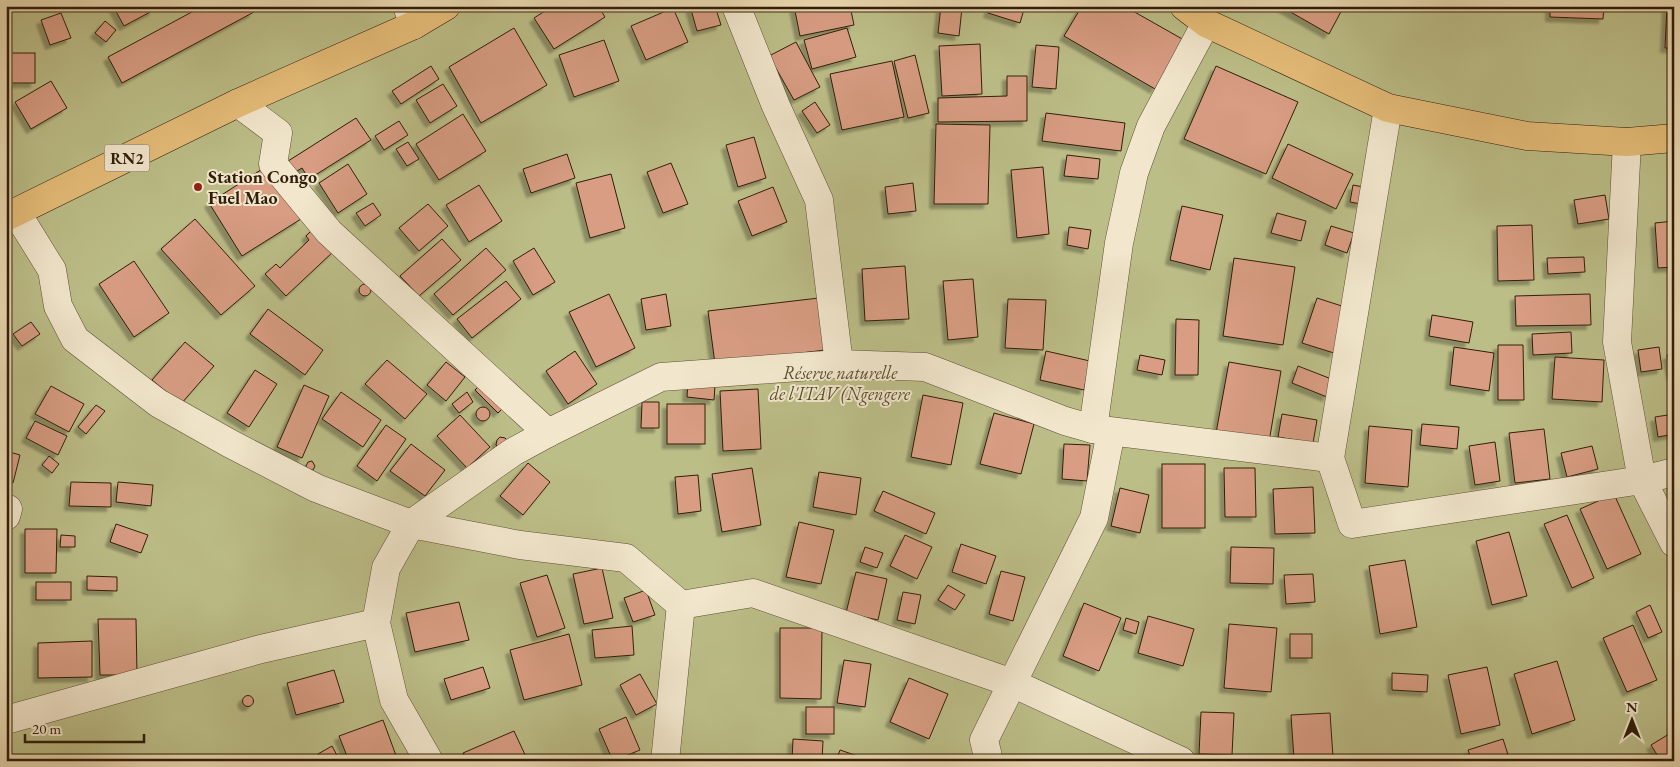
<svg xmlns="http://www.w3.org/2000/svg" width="1680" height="767" viewBox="0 0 1680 767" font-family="'EB Garamond',serif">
<defs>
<filter id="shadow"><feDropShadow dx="-4.5" dy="4.5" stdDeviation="1" flood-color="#0004"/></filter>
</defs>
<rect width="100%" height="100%" fill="#ebdab2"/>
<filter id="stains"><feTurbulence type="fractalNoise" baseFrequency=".004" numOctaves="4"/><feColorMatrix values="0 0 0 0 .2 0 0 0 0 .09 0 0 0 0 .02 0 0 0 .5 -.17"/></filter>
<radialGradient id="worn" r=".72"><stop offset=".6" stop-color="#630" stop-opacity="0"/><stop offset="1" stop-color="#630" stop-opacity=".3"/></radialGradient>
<rect fill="#bcbe88" stroke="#766e49" x="6" y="6" width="1668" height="755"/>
<g fill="#d89d83" stroke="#301e0a" filter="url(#shadow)">
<polygon points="113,6 152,6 154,10 124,26"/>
<polygon points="203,6 251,6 254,12 122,83 108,57"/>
<polygon points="553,6 598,6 605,17 554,49 534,18"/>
<polygon points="690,6 715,6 721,25 697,31"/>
<polygon points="794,6 850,6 854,25 800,36"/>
<polygon points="941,6 962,8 959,36 938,33"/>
<polygon points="990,6 1025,6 1020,23 988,13"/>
<polygon points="1082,6 1124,6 1184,40 1155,89 1064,36"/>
<polygon points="1280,6 1344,6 1329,34"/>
<polygon points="1550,6 1604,6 1603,19 1550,17"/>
<polygon points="1667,6 1674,6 1674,48 1665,48"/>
<polygon points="673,8 688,42 646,60 631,26"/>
<polygon points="61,13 71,38 50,45 41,20"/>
<polygon points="105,21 116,30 106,42 95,33"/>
<polygon points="514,28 547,85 481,123 449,67"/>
<polygon points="847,28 856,57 812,69 804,40"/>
<polygon points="604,40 619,81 574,97 559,55"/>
<polygon points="796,42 820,87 794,100 769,56"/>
<polygon points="980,44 982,94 942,96 939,46"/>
<polygon points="1036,45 1059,47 1056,89 1032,87"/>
<rect x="6" y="53" width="29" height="30"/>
<polygon points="915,55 929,113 908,118 894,61"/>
<polygon points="892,61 904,117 842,130 830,74"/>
<polygon points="431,66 439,79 401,104 392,91"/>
<polygon points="1216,66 1298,102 1266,174 1184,139"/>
<polygon points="1007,76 1027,76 1027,121 938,122 938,98 1007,96"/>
<polygon points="51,81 67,108 31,129 15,102"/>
<polygon points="443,84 457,106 430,123 416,100"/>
<polygon points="815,102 830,125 817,133 802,111"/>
<polygon points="1046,113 1125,123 1121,151 1042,141"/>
<polygon points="463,114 486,151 439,180 416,144"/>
<polygon points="356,118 371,140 309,179 302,168 292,174 285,163"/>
<polygon points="399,121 408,135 384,150 375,136"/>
<polygon points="936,124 990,125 988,204 934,204"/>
<polygon points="754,137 766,178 738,187 726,145"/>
<polygon points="408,142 419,159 407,166 396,149"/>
<polygon points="1288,144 1353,174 1336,209 1272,178"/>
<polygon points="567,154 575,178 531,193 523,169"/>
<polygon points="1067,155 1100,159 1098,179 1064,176"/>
<polygon points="671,163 688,204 663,213 647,172"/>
<polygon points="348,164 367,194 338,213 319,183"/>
<polygon points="267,166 301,219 242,256 209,203"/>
<polygon points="1043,167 1049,234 1017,238 1011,170"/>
<polygon points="611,174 625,228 590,238 576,183"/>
<polygon points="913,183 916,211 888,214 885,187"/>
<polygon points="479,185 502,221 469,242 446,205"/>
<polygon points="1353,185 1363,187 1361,204 1350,202"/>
<polygon points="773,187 787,222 752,236 738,201"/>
<polygon points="1605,195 1609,219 1578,224 1574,200"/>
<polygon points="373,203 381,215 365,226 356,213"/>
<polygon points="428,204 448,226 419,251 399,228"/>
<polygon points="1182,206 1223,215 1210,270 1170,260"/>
<polygon points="1277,213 1306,221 1301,241 1271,233"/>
<polygon points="195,219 255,286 221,315 161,249"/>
<polygon points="1674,221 1674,267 1658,268 1655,223"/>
<polygon points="1532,225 1534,280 1498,281 1497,226"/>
<polygon points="1331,226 1354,233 1347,253 1325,245"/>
<polygon points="1069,227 1091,230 1088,249 1067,245"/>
<polygon points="313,229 334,251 286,296 265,274 276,264 280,268 309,240 306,236"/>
<polygon points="442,239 461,260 419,296 400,276"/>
<polygon points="486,248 506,270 453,315 434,294"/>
<polygon points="534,248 555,282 533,295 513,261"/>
<polygon points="1584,257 1585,272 1548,274 1547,258"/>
<polygon points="1234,258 1295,267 1283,345 1223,336"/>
<polygon points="134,261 169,313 134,337 99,284"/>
<polygon points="905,266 909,319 865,321 862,269"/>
<polygon points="973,279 978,337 948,340 943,281"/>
<polygon points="506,281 521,299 472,338 457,319"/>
<circle cx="365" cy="290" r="6"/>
<polygon points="609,294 635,348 596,367 569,312"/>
<polygon points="666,294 671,326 646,330 641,299"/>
<polygon points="1590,294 1591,325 1516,326 1515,296"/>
<polygon points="819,298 825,350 715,364 708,311"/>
<polygon points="1317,298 1348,308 1334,353 1302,343"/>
<polygon points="1008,299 1046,300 1043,350 1005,348"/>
<polygon points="268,309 323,350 305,375 250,334"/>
<polygon points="1432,315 1473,322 1469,343 1429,336"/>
<polygon points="1176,319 1199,320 1198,375 1175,375"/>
<polygon points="31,322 40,334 22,346 13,334"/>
<polygon points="1571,332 1572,353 1533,355 1532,334"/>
<polygon points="185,342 214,366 181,404 152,380"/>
<polygon points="1498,345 1523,345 1524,400 1498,400"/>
<polygon points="1454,347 1494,353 1489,391 1450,385"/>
<polygon points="1659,347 1662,369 1641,372 1638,350"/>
<polygon points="575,351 597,384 568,404 546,371"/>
<polygon points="1046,351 1090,361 1084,390 1040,380"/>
<polygon points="1674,354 1674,385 1667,355"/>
<polygon points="1140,355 1165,360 1162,375 1137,370"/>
<polygon points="1555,357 1604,360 1602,402 1552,399"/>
<polygon points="387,360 427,394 405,419 365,384"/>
<polygon points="446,362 465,377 446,401 427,385"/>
<polygon points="1229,362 1281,371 1269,442 1216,433"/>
<polygon points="1298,366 1334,380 1327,397 1292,383"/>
<polygon points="255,370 277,384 249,427 227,413"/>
<polygon points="688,382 715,385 714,400 687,397"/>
<polygon points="481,384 504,407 498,413 475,390"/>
<polygon points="304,385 329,396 302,458 277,447"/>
<polygon points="51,386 84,404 69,432 35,414"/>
<polygon points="758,389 761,449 723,451 720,391"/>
<polygon points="341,392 381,420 363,447 322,419"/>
<polygon points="467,392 473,402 459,413 452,404"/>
<polygon points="923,395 963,403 951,465 911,457"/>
<polygon points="642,402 659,402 659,428 641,428"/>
<rect x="667" y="404" width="38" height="40"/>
<polygon points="96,405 105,411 86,434 78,427"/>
<circle cx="483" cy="414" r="7"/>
<polygon points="994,413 1034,424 1021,474 980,464"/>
<polygon points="1282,414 1317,420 1313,443 1278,437"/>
<polygon points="1674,414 1674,434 1658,437 1655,417"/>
<polygon points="460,415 490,447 467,468 437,436"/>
<polygon points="35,421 67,436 58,455 26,438"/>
<polygon points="1422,424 1459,427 1457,449 1420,445"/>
<polygon points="386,425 406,439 377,481 357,466"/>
<polygon points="1369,426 1412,430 1408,487 1365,483"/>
<polygon points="1544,429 1550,479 1515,483 1509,433"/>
<polygon points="500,437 505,438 508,441 500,449 496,445 497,440"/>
<polygon points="1495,442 1500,481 1475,485 1469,446"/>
<polygon points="411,444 445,470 425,496 390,471"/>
<polygon points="1064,444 1090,445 1087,481 1062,479"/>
<polygon points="1592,446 1598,469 1567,477 1561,453"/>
<polygon points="6,451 20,455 13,483 6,481"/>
<polygon points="49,456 59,464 52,473 42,465"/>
<polygon points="312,461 315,466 313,470 308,470 306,466 308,462"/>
<polygon points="528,463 550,482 523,515 500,496"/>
<rect x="1162" y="464" width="43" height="64"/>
<polygon points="752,468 761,525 722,532 712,474"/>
<polygon points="1224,468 1255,468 1256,517 1225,517"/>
<polygon points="819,472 861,478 856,515 813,507"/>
<polygon points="698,475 701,511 678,514 675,477"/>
<polygon points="71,482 111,483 111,507 69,506"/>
<polygon points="118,482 153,485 151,506 116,502"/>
<polygon points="1313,487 1315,533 1275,534 1273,489"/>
<polygon points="1120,488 1149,495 1140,533 1111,526"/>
<polygon points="883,491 935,513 926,534 874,511"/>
<polygon points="1614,494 1641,554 1607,569 1580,509"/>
<polygon points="1567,515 1594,578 1572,588 1544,524"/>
<polygon points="799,522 834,530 821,584 786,577"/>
<polygon points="116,524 148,535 141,553 110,542"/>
<polygon points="25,529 57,529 56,573 25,573"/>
<polygon points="1509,532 1527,596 1492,605 1476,541"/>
<polygon points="61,535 75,536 75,547 60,547"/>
<polygon points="905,535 932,547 917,579 890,566"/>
<polygon points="961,544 996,556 986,584 952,572"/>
<polygon points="865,547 883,553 877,568 860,562"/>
<polygon points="1231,547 1274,548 1273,584 1230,583"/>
<polygon points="1405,560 1417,627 1380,634 1369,566"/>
<polygon points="602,568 613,618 584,624 573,574"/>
<polygon points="1001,571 1025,577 1013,621 989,614"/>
<polygon points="856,572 887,579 878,620 846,613"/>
<polygon points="1313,574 1315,602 1286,604 1284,575"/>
<polygon points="547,575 565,628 537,637 520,583"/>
<polygon points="87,576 117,577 117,591 87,590"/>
<rect x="36" y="582" width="35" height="18"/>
<polygon points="948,585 965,595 955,610 938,600"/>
<polygon points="646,590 655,615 633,622 624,598"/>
<polygon points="903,592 921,595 915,624 897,620"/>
<polygon points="459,602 469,640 415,652 406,613"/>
<polygon points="1084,603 1121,618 1099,671 1063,656"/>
<polygon points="1650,605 1662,632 1648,638 1636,612"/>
<polygon points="1148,616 1194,629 1183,666 1138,653"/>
<polygon points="1126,618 1139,622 1136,634 1123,630"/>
<polygon points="98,619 136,619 137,675 100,675"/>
<polygon points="1229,624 1277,628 1271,692 1224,688"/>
<polygon points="1633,625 1657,680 1627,692 1603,638"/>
<polygon points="632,626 634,655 595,658 592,630"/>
<polygon points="780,628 822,628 821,699 780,698"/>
<polygon points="569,634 582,685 524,700 510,650"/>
<rect x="1290" y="634" width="22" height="24"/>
<polygon points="92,641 92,677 38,678 38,643"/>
<polygon points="844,660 871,664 865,707 837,703"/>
<polygon points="1557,661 1575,720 1532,734 1514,674"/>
<polygon points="483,667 490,688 451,700 444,679"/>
<polygon points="1487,667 1500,725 1461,734 1448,675"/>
<polygon points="334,670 344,702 296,715 287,683"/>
<polygon points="1392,673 1428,675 1427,692 1392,690"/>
<polygon points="640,674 657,704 636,715 620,685"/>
<polygon points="909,678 948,694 929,739 890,722"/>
<circle cx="248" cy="701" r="5.5"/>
<rect x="806" y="707" width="28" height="27"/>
<polygon points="1201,712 1234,713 1232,755 1199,754"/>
<polygon points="1330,713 1333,757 1294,759 1291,715"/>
<polygon points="626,717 640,750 613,761 599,729"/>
<polygon points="383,720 398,761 349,761 339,736"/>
<polygon points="514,731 527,759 523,761 467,761 463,753"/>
<polygon points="1674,731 1674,761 1661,761 1651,745"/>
<polygon points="793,739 823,741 822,761 792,761"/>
<polygon points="1503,739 1510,761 1472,761 1468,750"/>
<polygon points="332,746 340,761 322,761 318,754"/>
<polygon points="840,750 872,761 836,761"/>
</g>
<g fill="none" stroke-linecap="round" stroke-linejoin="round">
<g stroke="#5f4d34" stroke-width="29">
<g id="minor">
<polyline points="407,6 414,25"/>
<polyline points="736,6 776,106 819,200 839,364"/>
<polyline points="238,103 278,133 273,164 329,232 548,433"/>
<polyline points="1388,108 1330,458 1352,524 1642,480 1674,472"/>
<polyline points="1627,142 1617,342 1642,480 1674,543"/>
<polyline points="16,212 52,270 58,306 75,339 158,403 229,443 316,488 411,524 520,545 626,558 681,605"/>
<polyline points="1093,429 1119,243 1134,173 1151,126 1206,23"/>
<polyline points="6,516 8,509"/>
<polyline points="681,605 753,593 1012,683 1181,761"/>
<polyline points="6,720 261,649 376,623"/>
<polyline points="429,761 394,700 376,623 386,568 411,524 513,452 548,433 661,377 839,364 925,367 1065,421 1093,429 1330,458"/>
<polyline points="665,761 681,605"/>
<polyline points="989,761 984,740 1094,518 1111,432"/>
</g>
</g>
<g stroke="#301e0a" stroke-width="29">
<polyline id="major" points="1184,6 1206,23 1388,108 1527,136 1627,142 1674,138"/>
</g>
<g stroke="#301e0a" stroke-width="29">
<polyline id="highway" points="6,217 238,103 414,25 446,6"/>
</g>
<use href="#minor" stroke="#f2e7cd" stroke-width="28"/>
<use href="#major" stroke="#e6bd79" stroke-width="28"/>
<use href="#highway" stroke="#e6bd79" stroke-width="28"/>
</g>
<circle fill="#8f2418" stroke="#f2e7cd" stroke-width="2" cx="198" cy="187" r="5"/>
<g text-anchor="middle" stroke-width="4" stroke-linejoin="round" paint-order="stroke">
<rect fill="#f2e7cd" stroke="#6a5a44" stroke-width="1" x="104.5" y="144.5" width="45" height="27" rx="4"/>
<g font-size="16" font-weight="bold" fill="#301e0a">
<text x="127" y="164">RN2</text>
</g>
<g font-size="18" font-weight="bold" fill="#301e0a" stroke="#f2e7cd" text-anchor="start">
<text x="208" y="183">Station Congo<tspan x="208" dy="21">Fuel Mao</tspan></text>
</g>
<g font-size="18" font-style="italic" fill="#5a4e30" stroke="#f2e7cd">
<text x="840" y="379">Réserve naturelle<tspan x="840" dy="21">de l'ITAV (Ngengere</tspan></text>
</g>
</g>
<rect width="1680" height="767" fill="none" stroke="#ebdab2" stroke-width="25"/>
<rect x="8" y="8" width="1665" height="752" fill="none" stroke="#301e0a" stroke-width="2.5"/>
<rect x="12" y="12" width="1655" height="742" fill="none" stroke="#301e0a"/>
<g transform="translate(1632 720)" stroke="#f2e7cd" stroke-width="4" paint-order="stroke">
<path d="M0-4L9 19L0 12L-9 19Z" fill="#301e0a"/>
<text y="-8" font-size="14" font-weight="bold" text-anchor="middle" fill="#301e0a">N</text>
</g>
<path d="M25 734v8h119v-8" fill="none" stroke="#301e0a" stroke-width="2.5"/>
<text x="32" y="734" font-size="15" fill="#301e0a" stroke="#f2e7cd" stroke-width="4" paint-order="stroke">20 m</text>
<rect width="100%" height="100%" filter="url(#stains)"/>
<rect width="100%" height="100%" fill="url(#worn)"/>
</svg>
